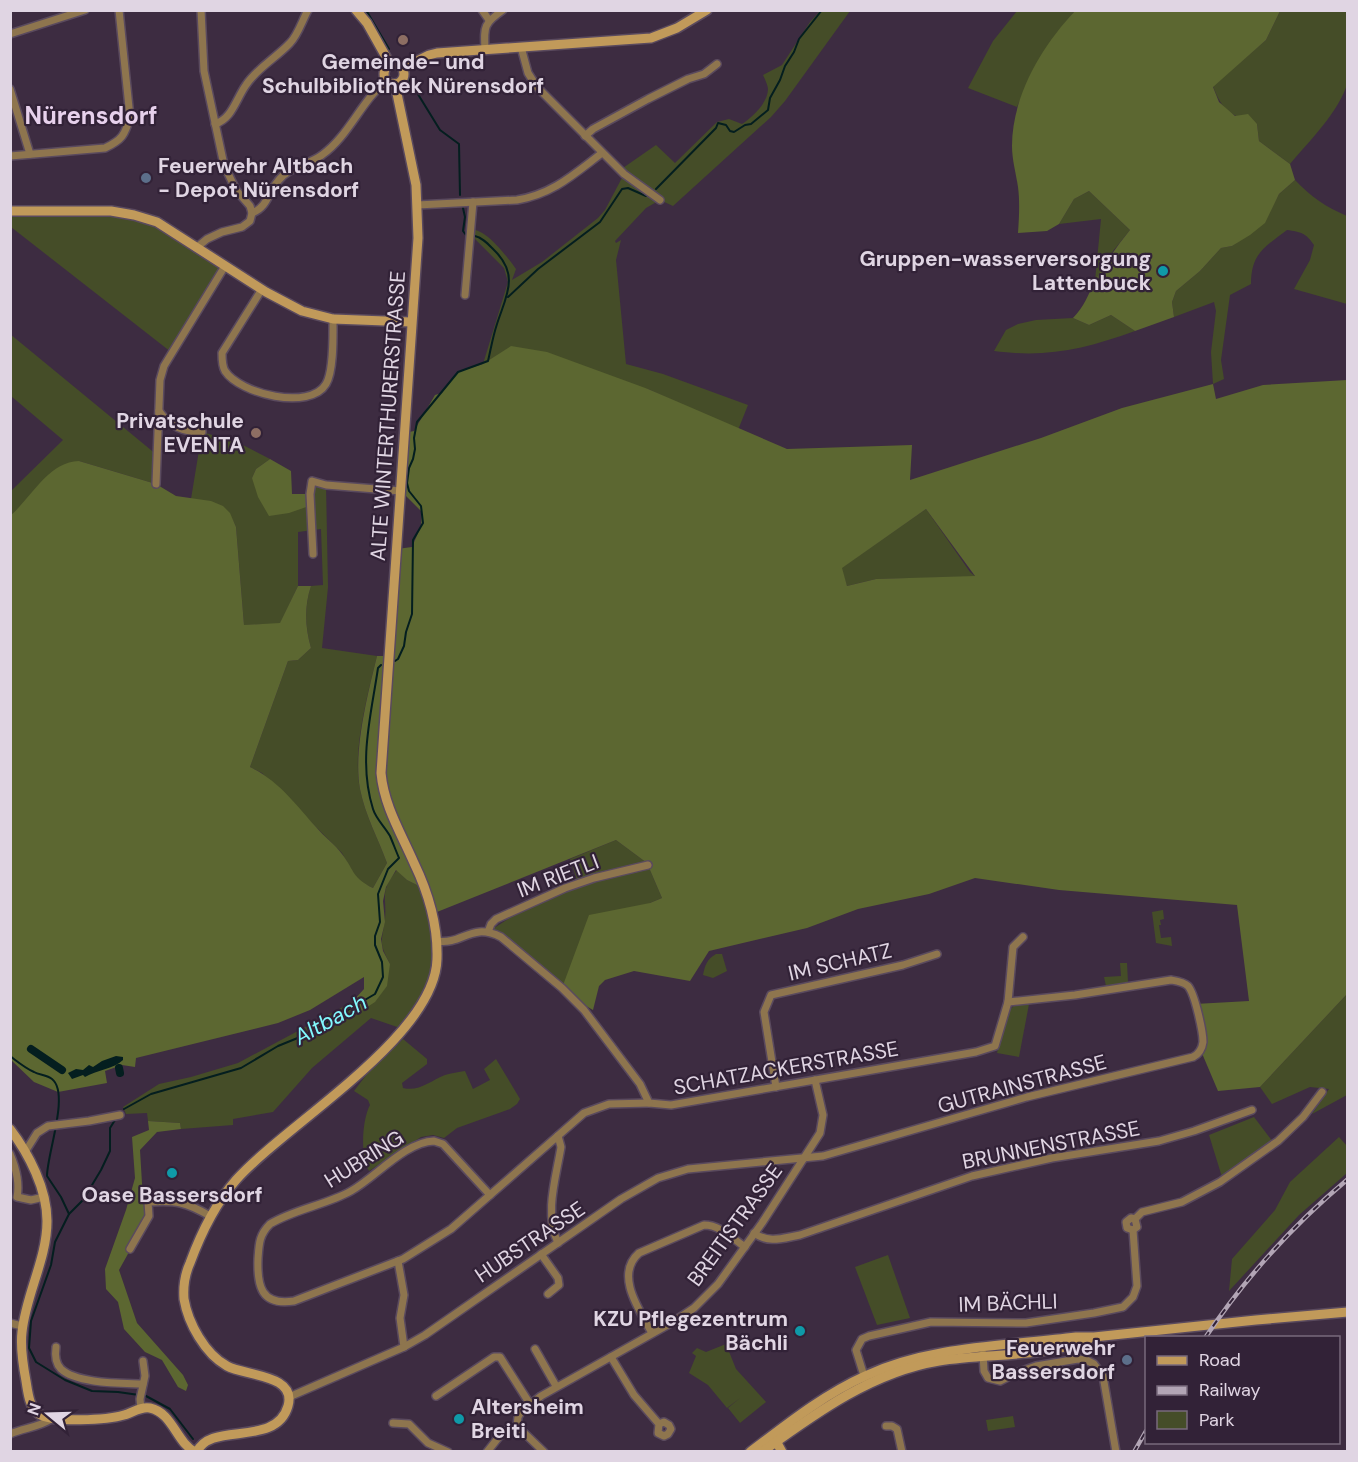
<svg xmlns="http://www.w3.org/2000/svg" width="1358" height="1462" viewBox="0 0 1358 1462" font-family="'DM Sans',sans-serif">
<rect width="100%" height="100%" fill="#3d2c41"/>
<g fill="#454d28">
<path d="M820,11H850L785,101L771,117L673,206L660,200L646,208L615,241L616,243L621,240L616,260L626,364L663,374L748,405L738,430L648,389L483,364L508,282L504,268L473,237L474,230C488,231 508,258 516,269L512,280L542,262L598,218L605,210L624,174L620,170L656,145L675,163L717,122L729,119L742,124C752,117 768,103 768,89C768,86 765,79 763,75L782,65L810,22Z"/>
<path d="M1017,11H1075C1050,39 1032,72 1017,107L968,88L993,41Z"/>
<path d="M1280,11H1347L1348,82C1338,113 1311,139 1290,164L1259,141L1257,124C1233,116 1222,112 1213,86L1266,40Z"/>
<path d="M1295,180C1311,197 1326,207 1347,216V304L1294,289L1310,260L1314,245C1306,233 1301,232 1287,230C1265,247 1251,253 1251,284L1230,295L1221,360L1224,379L1213,384L1211,352L1216,311L1214,302L1174,317L1172,302L1176,291L1200,271L1221,248L1232,246L1264,223L1279,194Z"/>
<polygon points="1089,191 1130,230 1113,251 1095,281 1101,219 1059,224 1074,199"/>
<polygon points="10,211 111,211 143,217 225,266 171,352 11,227"/>
<path d="M1111,315L1135,331C1085,349 1047,358 994,351L1006,330L1018,324L1036,320L1073,318L1089,325Z"/>
<polygon points="10,334 157,455 156,484 79,461 11,516 11,491 63,440 11,396"/>
<path d="M202,432L237,442L270,459L256,469L252,478L312,505V481L326,485L328,587L322,648L377,656C368,693 352,751 360,789C365,815 378,838 387,863L373,888L358,881L342,853L262,773L250,767L288,661L298,660L311,648C305,627 304,607 311,586L323,585L321,529L298,532V586L280,624L244,625L236,527C225,501 217,504 191,499Z"/>
<polygon points="926,509 970,572 976,577 876,579 847,586 841,568"/>
<polygon points="616,840 647,863 662,898 650,903 562,988 521,953 488,932 519,912 579,886 570,859"/>
<path d="M397,870L407,880L425,889L432,914L434,981L403,1029L371,1018L312,1068L273,1112L233,1119V1125L181,1129L180,1123L148,1121L147,1113L126,1114L123,1107L159,1084L191,1077L238,1063L352,1002L358,1013L390,964C378,941 382,943 385,919C387,896 379,892 397,870Z"/>
<polygon points="1163,910 1164,919 1160,920 1161,925 1159,925 1161,938 1171,937 1172,946 1156,943 1152,912"/>
<path d="M716,954H722L727,971L713,978L703,975C705,965 707,959 716,954Z"/>
<polygon points="1120,963 1127,963 1128,982 1106,986 1104,977 1121,976"/>
<polygon points="1347,994 1347,1095 1312,1114 1329,1089 1310,1087 1272,1104 1260,1087"/>
<polygon points="1029,1004 1019,1057 997,1053 1008,1011 1015,1005"/>
<path d="M403,1039L427,1059V1064L402,1083L403,1088C419,1092 430,1081 445,1075C451,1073 459,1072 465,1071L473,1089L490,1080L484,1069L496,1059L520,1099L517,1104L510,1109L457,1128L444,1138L433,1135L421,1137L369,1171C360,1156 362,1120 370,1105L368,1100L354,1091L367,1074Z"/>
<polygon points="1254,1117 1273,1142 1222,1177 1209,1135"/>
<polygon points="1339,1137 1347,1146 1347,1173 1299,1215 1229,1291 1232,1259 1275,1210 1290,1182"/>
<polygon points="888,1255 910,1318 877,1325 855,1267"/>
<polygon points="726,1344 736,1369 766,1402 740,1423 728,1408 740,1398 727,1408 708,1385 689,1373 696,1356 692,1353 697,1348 706,1352"/>
<polygon points="1013,1416 1015,1427 988,1431 986,1420"/>
</g>
<g fill="#5c6731" fill-rule="evenodd">
<path d="M1075,11H1280L1266,40L1213,87L1219,102L1235,116L1248,114L1257,124L1259,141L1290,164L1295,180L1279,194L1265,223L1250,235L1232,246L1221,248L1200,271L1176,291L1172,302L1174,317L1135,331L1111,315L1089,325L1073,318C1084,307 1088,295 1095,281C1105,263 1117,246 1130,230L1089,191L1074,199L1059,224L1047,231L1018,233C1019,218 1020,202 1018,187C1016,173 1012,160 1012,146C1012,96 1042,46 1075,11Z"/>
<path d="M511,346L547,352L648,389L787,449L912,445L910,480L1041,438L1122,408L1213,384L1216,399L1263,385L1347,380V994L1260,1087L1218,1091L1201,1051L1203,1041L1195,1004L1249,1001L1237,905L1059,890L975,878L929,894L858,909L807,928L709,951L690,981L634,971L605,980L599,986L593,1010L574,999L562,988L589,915L650,903L662,898L647,863L616,840L432,914L425,889L407,880L396,870L386,887L383,901L385,922L381,939L383,951L390,964L387,986L375,1002L358,1013L352,1002L364,989V977L310,1010L278,1023L136,1058L135,1067L122,1065L105,1071L107,1083L58,1092L34,1082L11,1060L10,516C32,497 48,462 79,461L156,484L176,496L211,501L223,506L230,513L236,527L244,625L280,623L298,586H311C304,607 305,627 311,648L298,660L288,661L250,767C280,782 294,803 316,827C324,837 335,844 342,854C355,871 352,878 373,888L387,863C378,838 365,815 360,789C353,751 368,693 377,656H390L397,549L412,547L421,526L422,512L401,491L404,433L414,431L435,395L442,393L458,372L483,364ZM926,509L975,576L876,579L847,586L842,568Z"/>
<polygon points="270,459 291,471 292,494 310,494 312,505 289,513 269,516 258,497 252,478 256,469"/>
<polygon points="148,1121 180,1123 181,1129 157,1132 140,1150 143,1200 148,1202 149,1216 119,1270 137,1323 183,1375 188,1385 186,1391 178,1387 162,1360 145,1352 124,1329 118,1302 106,1289 105,1269 126,1210 135,1178 132,1137 149,1130"/>
</g>
<path fill="#041e1f" d="M116,1056L123,1057V1060C114,1069 96,1070 85,1077L83,1075L72,1079L68,1073L76,1069L83,1070L89,1065L93,1067L102,1061Z"/>
<g fill="none" stroke-linecap="round" stroke-linejoin="round">
<g stroke="#041e1f" stroke-width="2">
<polyline points="366,10 389,49"/>
<polyline points="408,78 440,130 459,144 460,195"/>
<polyline points="656,189 716,128 718,123 726,125 730,131 734,132 745,125 751,124 768,110 770,98 780,80 785,66 794,52 799,39 822,10"/>
<polyline points="463,208 465,217 463,231 466,235"/>
<polyline points="508,297 538,269 600,222 622,189 628,188 646,196"/>
<path d="M395,661L398,659L404,646L406,632L412,614L413,540L423,523L421,506L409,491L407,483L409,468L413,459L415,449L414,438L417,422L458,372L488,361C491,348 493,336 497,324C506,296 520,275 494,250C488,244 483,238 475,236"/>
<path d="M10,1056C18,1062 25,1068 34,1072C39,1075 47,1075 52,1079C70,1093 47,1154 47,1176L61,1197L69,1214"/>
<path d="M124,1109L151,1094L241,1068L278,1046L305,1035L375,994L383,977L382,962L375,945V936L380,922L378,894L388,869L399,858C396,851 393,843 390,836C385,827 376,819 373,809C358,761 371,716 378,668L381,665"/>
<polyline points="115,1120 110,1128 110,1151 101,1170 83,1200 69,1214 55,1242 51,1265 31,1321 29,1348 36,1362 65,1380 92,1391 118,1392 146,1396 170,1409 193,1439"/>
</g>
<g stroke="#041e1f" stroke-width="8">
<polyline points="31,1049 62,1070"/>
<polyline points="119,1068 120,1073"/>
</g>
<g stroke="#5a4a5e" stroke-width="10">
<g id="street">
<polyline points="482,10 489,20"/>
<polyline points="10,34 85,10"/>
<polyline points="521,47 528,73 537,87 624,174 660,200"/>
<path d="M485,50C484,27 483,24 503,10"/>
<polyline points="10,89 30,154"/>
<path d="M215,124C232,119 236,99 246,85C257,68 276,58 290,43C298,35 302,21 308,10"/>
<polyline points="585,136 593,129 648,99 688,79 704,74 717,64"/>
<path d="M10,156L105,148C122,140 125,135 130,117L119,10"/>
<path d="M417,205L517,200C553,194 574,174 602,153"/>
<path d="M252,213C268,207 268,192 278,181C288,167 309,165 322,155C349,136 361,101 387,80"/>
<polyline points="196,248 207,239 222,232 242,227 250,221 252,213 250,206 236,190 224,165 204,71 201,10"/>
<path d="M262,289L222,353C222,360 222,366 225,371C240,394 310,411 326,384C334,371 333,335 333,319"/>
<polyline points="465,295 473,202"/>
<path d="M159,411C170,427 184,432 202,432"/>
<polyline points="156,484 160,380 164,366 225,266"/>
<polyline points="313,554 310,494 312,481 326,485 401,491"/>
<polyline points="488,932 491,924 496,919 565,888 594,878 648,865"/>
<path d="M437,941C463,945 471,922 501,937L562,988L584,1010L640,1084L649,1103L671,1105L976,1052L995,1046L1008,1002L1013,947L1023,937"/>
<polyline points="776,1087 764,1012 771,995 903,965 937,954"/>
<path d="M558,1136L561,1147C556,1178 544,1213 558,1243"/>
<path d="M434,1141L443,1144L490,1195L451,1229L403,1259L294,1301C261,1306 257,1286 258,1259C259,1244 259,1235 270,1224C295,1209 326,1205 351,1191C376,1177 405,1142 434,1141Z"/>
<polyline points="25,1152 37,1133 48,1126 89,1121 120,1115"/>
<path d="M10,1154C16,1168 20,1182 17,1197L31,1200L44,1197"/>
<polyline points="490,1195 584,1113 609,1104 649,1103"/>
<polyline points="1135,1219 1142,1212 1182,1202 1220,1182 1278,1141 1303,1117 1322,1092"/>
<polyline points="1133,1230 1127,1228 1126,1222 1131,1218 1135,1219"/>
<path d="M754,1233C769,1244 783,1238 800,1235L972,1176L1052,1158L1159,1141L1194,1131L1252,1110"/>
<path d="M130,1249L149,1216L148,1202C176,1200 186,1202 210,1216"/>
<polyline points="541,1254 558,1278 559,1285 548,1294"/>
<polyline points="398,1261 404,1295 400,1318 404,1347"/>
<polyline points="10,1323 22,1326"/>
<path d="M652,1333C640,1311 614,1275 639,1253L704,1225C720,1225 732,1238 745,1247"/>
<path d="M56,1347C55,1354 55,1363 61,1369C77,1384 122,1383 143,1384"/>
<polyline points="535,1349 556,1386"/>
<polyline points="983,1354 984,1371 988,1378 1000,1381 1016,1373 1036,1366 1078,1359 1086,1360 1094,1364 1103,1376 1116,1452"/>
<polyline points="611,1357 634,1395 659,1424 658,1433 664,1436 668,1434 671,1429 669,1425 664,1422 659,1424"/>
<polyline points="865,1379 856,1350 862,1339 869,1336 931,1322 1026,1323 1094,1313 1123,1307 1133,1297 1137,1286 1133,1230 1137,1227 1135,1219"/>
<polyline points="436,1396 494,1357 500,1357 530,1404"/>
<path d="M289,1397L404,1347L425,1335L621,1199L658,1178L688,1169L823,1156L1027,1097L1193,1057C1199,1054 1202,1050 1203,1042C1203,1032 1195,994 1188,986C1184,982 1177,981 1171,980L1075,995L1008,1002"/>
<polyline points="141,1409 140,1399 145,1376 143,1361"/>
<polyline points="393,1423 409,1424 428,1443 448,1452"/>
<polyline points="517,1426 518,1417 521,1412 541,1396 673,1322 694,1308 718,1284 762,1223 820,1133 823,1115 815,1080"/>
<polyline points="517,1426 544,1452"/>
<polyline points="886,1426 892,1426 897,1429 902,1452"/>
<path d="M10,1434C23,1428 40,1427 51,1419"/>
<polyline points="487,1452 502,1433 517,1426"/>
</g>
</g>
<g stroke="#5a4a5e" stroke-width="12">
<g id="secondary">
<polyline points="356,10 367,23 390,64"/>
<circle cx="394" cy="74" r="10"/>
<polyline points="403,68 429,55 437,53 651,38 677,28 707,10"/>
<polyline points="10,211 111,211 134,215 157,222 266,292 302,311 333,319 411,322"/>
<path d="M10,1129C29,1154 47,1189 47,1221C47,1259 26,1294 22,1332C20,1348 23,1365 26,1381C28,1393 29,1407 39,1414C52,1423 108,1420 124,1415C132,1413 141,1406 150,1408C173,1413 176,1442 195,1452"/>
<polyline points="770,1439 776,1441 782,1452"/>
<path d="M197,1452C210,1421 276,1448 288,1406C297,1374 245,1376 227,1366C205,1354 188,1323 184,1299C183,1286 185,1274 190,1263C201,1233 215,1204 236,1180C286,1124 435,1037 437,959C438,927 428,892 414,863C401,833 384,806 381,773L418,238L416,185L395,84"/>
<path d="M750,1452C787,1424 823,1395 865,1376C930,1346 1005,1346 1076,1337H1094L1256,1320L1348,1312"/>
<path d="M762,1452C816,1413 872,1372 939,1361C988,1353 1041,1358 1088,1340"/>
</g>
</g>
<use href="#street" stroke="#8e754e" stroke-width="7"/>
<use href="#secondary" stroke="#c19a5a" stroke-width="9"/>
<g stroke="#b2a5b5" stroke-width="4.5">
<g id="rail">
<path d="M1205,1338C1245,1278 1293,1225 1348,1179"/>
<polyline points="1134,1452 1146,1431"/>
</g>
</g>
<use href="#rail" stroke="#322237" stroke-width="2" stroke-dasharray="7" stroke-linecap="butt"/>
</g>
<g fill="#8d6e63" stroke="#322237" stroke-width="2">
<circle cx="403" cy="40" r="6"/>
<circle cx="256" cy="433" r="6"/>
</g>
<g fill="#5c6f8a" stroke="#322237" stroke-width="2">
<circle cx="146" cy="178" r="6"/>
<circle cx="1127" cy="1360" r="6"/>
</g>
<g fill="#0f9aa8" stroke="#322237" stroke-width="2">
<circle cx="1163" cy="271" r="6"/>
<circle cx="172" cy="1173" r="6"/>
<circle cx="800" cy="1331" r="6"/>
<circle cx="459" cy="1419" r="6"/>
</g>
<g text-anchor="middle" stroke-width="4.5" stroke-linejoin="round" paint-order="stroke">
<g font-size="21" font-weight="bold" fill="#e0d5e3" stroke="#322237" text-anchor="end">
<text x="403" y="69" text-anchor="middle">Gemeinde- und<tspan x="403" dy="24">Schulbibliothek Nürensdorf</tspan></text>
<text x="158" y="173" text-anchor="start">Feuerwehr Altbach<tspan x="158" dy="24">- Depot Nürensdorf</tspan></text>
<text x="1151" y="266">Gruppen-wasserversorgung<tspan x="1151" dy="24">Lattenbuck</tspan></text>
<text x="244" y="428">Privatschule<tspan x="244" dy="24">EVENTA</tspan></text>
<text x="172" y="1202" text-anchor="middle">Oase Bassersdorf</text>
<text x="788" y="1326">KZU Pflegezentrum<tspan x="788" dy="24">Bächli</tspan></text>
<text x="1115" y="1355">Feuerwehr<tspan x="1115" dy="24">Bassersdorf</tspan></text>
<text x="471" y="1414" text-anchor="start">Altersheim<tspan x="471" dy="24">Breiti</tspan></text>
</g>
<g font-size="21" fill="#e0d5e3" stroke="#322237">
<text transform="translate(388 416) rotate(-86)" y="7">ALTE WINTERTHURERSTRASSE</text>
<text transform="translate(558 876) rotate(-21)" y="7">IM RIETLI</text>
<text transform="translate(840 962) rotate(-13)" y="7">IM SCHATZ</text>
<text transform="translate(786 1068) rotate(-10)" y="7">SCHATZACKERSTRASSE</text>
<text transform="translate(1022 1084) rotate(-15)" y="7">GUTRAINSTRASSE</text>
<text transform="translate(1051 1145) rotate(-11)" y="7">BRUNNENSTRASSE</text>
<text transform="translate(364 1159) rotate(-32)" y="7">HUBRING</text>
<text transform="translate(735 1225) rotate(-54)" y="7">BREITISTRASSE</text>
<text transform="translate(530 1242) rotate(-34)" y="7">HUBSTRASSE</text>
<text transform="translate(1008 1303) rotate(-2)" y="7">IM BÄCHLI</text>
</g>
<g font-size="22" font-style="italic" fill="#82f9fe" stroke="#322237">
<text transform="translate(330 1019) rotate(-29)" y="8">Altbach</text>
</g>
<g font-size="24" font-weight="bold" fill="#e7d1ec" stroke="#322237">
<text x="91" y="124">Nürensdorf</text>
</g>
</g>
<rect width="1358" height="1462" fill="none" stroke="#e0d5e3" stroke-width="24"/>
<rect x="1145" y="1336" width="195" height="108" fill="#322237" stroke="#786a7c" stroke-width="1.5"/>
<rect x="1157" y="1356" width="30" height="9" fill="#c19a5a" stroke="#786a7c" stroke-width="1.5"/>
<text x="1199" y="1366" font-size="18" fill="#e0d5e3">Road</text>
<rect x="1157" y="1386" width="30" height="9" fill="#b2a5b5" stroke="#786a7c" stroke-width="1.5"/>
<text x="1199" y="1396" font-size="18" fill="#e0d5e3">Railway</text>
<rect x="1157" y="1411" width="30" height="18" fill="#454d28" stroke="#786a7c" stroke-width="1.5"/>
<text x="1199" y="1426" font-size="18" fill="#e0d5e3">Park</text>
<g transform="translate(48 1414) rotate(289)" stroke="#322237" stroke-width="4.5" paint-order="stroke">
<path d="M0-4.5L10 22L0 15L-10 22Z" fill="#e0d5e3"/>
<text y="-9" font-size="16" font-weight="bold" text-anchor="middle" fill="#e0d5e3">N</text>
</g>
</svg>
